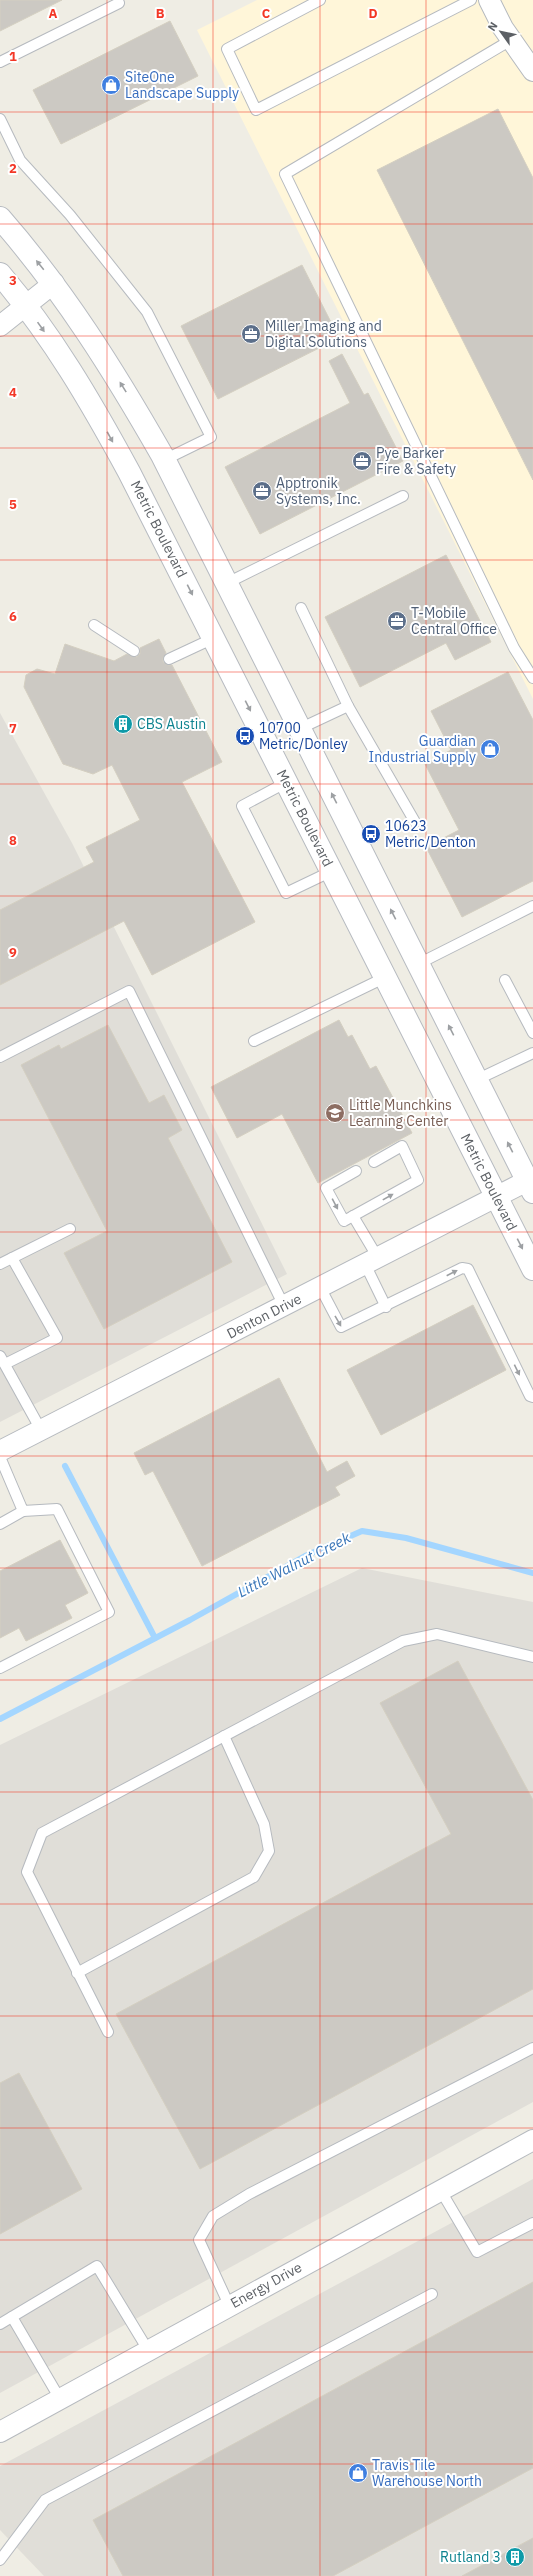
<svg xmlns="http://www.w3.org/2000/svg" width="533" height="2576" viewBox="0 0 533 2576" font-family="'IBM Plex Sans',sans-serif">
<rect width="100%" height="100%" fill="#efede4"/>
<polygon fill="#fff6d9" points="257,0 533,0 533,699 197,30"/>
<g fill="#e0ded8">
<polygon points="0,713 72,843 287,1274 0,1422"/>
<polygon points="362,1568 533,1602 533,2102 0,2393 0,1745"/>
<polygon points="533,2179 533,2576 44,2576 0,2530 0,2466"/>
</g>
<g fill="none" stroke-linecap="round" stroke-linejoin="round">
<g stroke="#a4d6ff" stroke-width="6">
<polyline points="65,1466 155,1638"/>
<polyline points="0,1719 190,1620 305,1556 362,1531 406,1538 533,1573"/>
</g>
</g>
<g fill="#ccc9c3" stroke="#d4cfc1">
<polygon points="0,0 62,0 0,31"/>
<polygon points="170,21 198,76 61,144 33,90"/>
<polygon points="498,109 533,178 533,480 377,170"/>
<polygon points="302,265 339,338 218,399 181,326"/>
<polygon points="342,354 364,395 368,393 403,461 260,534 225,467 350,403 329,361"/>
<polygon points="446,555 491,642 455,660 446,643 360,687 325,617"/>
<polygon points="159,639 166,653 163,658 163,662 168,665 172,665 222,762 182,782 255,922 152,975 124,921 0,985 0,910 94,862 86,847 140,820 112,765 93,774 63,764 24,687 26,675 37,669 55,674 65,644 114,661 127,654 137,657 140,654 140,648"/>
<polygon points="508,672 533,720 533,881 462,917 426,847 459,830 425,764 451,750 431,711"/>
<polygon points="339,1020 348,1037 352,1035 370,1069 376,1066 412,1133 318,1183 282,1114 237,1138 211,1087"/>
<polygon points="108,1025 149,1103 164,1095 182,1130 168,1138 232,1262 104,1329 64,1253 107,1231 21,1065 59,1045 61,1049"/>
<polygon points="473,1305 506,1370 381,1435 347,1370"/>
<polygon points="279,1378 327,1472 347,1461 355,1476 335,1487 340,1495 202,1566 153,1471 145,1475 134,1453"/>
<polygon points="60,1540 88,1593 65,1605 72,1618 26,1641 19,1628 0,1638 0,1571"/>
<polygon points="458,1661 533,1800 533,1989 200,2169 116,2014 451,1834 380,1703"/>
<polygon points="19,2073 82,2189 0,2234 0,2083"/>
<polygon points="533,2282 533,2468 333,2576 123,2576 93,2520"/>
<polygon points="533,2538 533,2576 462,2576"/>
</g>
<g fill="none" stroke-linecap="round" stroke-linejoin="round">
<g stroke="#b6babf" stroke-width="12">
<g id="lane">
<polyline points="320,0 227,49 256,110 471,0"/>
<polyline points="511,40 285,174 514,648 533,678"/>
<polyline points="0,62 119,3"/>
<polyline points="0,119 20,160 70,215 147,312 211,437 164,460"/>
<polyline points="225,584 403,496"/>
<polyline points="94,625 134,651"/>
<polyline points="169,659 214,638"/>
<polyline points="348,706 415,822"/>
<polyline points="299,729 348,706 301,608"/>
<polyline points="287,782 242,806 286,893 332,871"/>
<polyline points="418,964 533,906"/>
<polyline points="505,980 533,1033"/>
<polyline points="254,1041 386,977"/>
<polyline points="0,1057 129,991 284,1306"/>
<polyline points="476,1080 533,1053"/>
<polyline points="356,1171 326,1188 344,1221 418,1180 402,1146 374,1162"/>
<polyline points="353,1216 378,1258"/>
<polyline points="0,1264 70,1229"/>
<polyline points="365,1264 386,1307"/>
<polyline points="320,1287 341,1327 462,1268 468,1269 530,1396 533,1397"/>
<polyline points="0,1356 41,1430"/>
<polyline points="5,1364 57,1338 12,1258"/>
<polyline points="0,1457 23,1511 57,1509 109,1612 0,1668"/>
<polyline points="0,1524 23,1511"/>
<polyline points="77,1973 254,1877 269,1851 264,1824 224,1736"/>
<polyline points="108,2032 27,1872 42,1833 403,1641 437,1634 533,1657"/>
<polyline points="441,2191 477,2252 533,2223"/>
<polyline points="229,2305 199,2240 213,2216 249,2194 533,2048"/>
<polyline points="12,2317 60,2399"/>
<polyline points="0,2324 97,2266 148,2350"/>
<polyline points="0,2560 45,2500 432,2294"/>
</g>
</g>
<g stroke="#b6babf" stroke-width="22">
<g id="street">
<polyline points="489,0 503,28 533,71"/>
<polyline points="0,326 54,283"/>
<polyline points="0,1451 527,1181"/>
<polyline points="0,2432 533,2140"/>
</g>
</g>
<g stroke="#b7bbc1" stroke-width="24">
<g id="secondary">
<path d="M0,218C64,291 114,371 162,455L533,1192"/>
<path d="M0,274C52,335 91,402 129,472L533,1269"/>
</g>
</g>
<use href="#lane" stroke="#fff" stroke-width="10"/>
<use href="#street" stroke="#fff" stroke-width="20"/>
<use href="#secondary" stroke="#fff" stroke-width="22"/>
</g>
<defs><path id="oneway-solid" d="M-6-.8H1V-3.2L6.5 0L1 3.2V.8H-6Z"/></defs>
<g fill="#9da0a3">
<use href="#oneway-solid" transform="translate(40 265) rotate(-129)"/>
<use href="#oneway-solid" transform="translate(41 327) rotate(55)"/>
<use href="#oneway-solid" transform="translate(123 387) rotate(-122)"/>
<use href="#oneway-solid" transform="translate(110 437) rotate(61)"/>
<use href="#oneway-solid" transform="translate(190 590) rotate(63)"/>
<use href="#oneway-solid" transform="translate(248 706) rotate(63)"/>
<use href="#oneway-solid" transform="translate(334 798) rotate(-117)"/>
<use href="#oneway-solid" transform="translate(393 914) rotate(-117)"/>
<use href="#oneway-solid" transform="translate(451 1030) rotate(-117)"/>
<use href="#oneway-solid" transform="translate(510 1147) rotate(-117)"/>
<use href="#oneway-solid" transform="translate(388 1197) rotate(-29)"/>
<use href="#oneway-solid" transform="translate(335 1204) rotate(62)"/>
<use href="#oneway-solid" transform="translate(520 1244) rotate(63)"/>
<use href="#oneway-solid" transform="translate(452 1273) rotate(-27)"/>
<use href="#oneway-solid" transform="translate(338 1321) rotate(60)"/>
<use href="#oneway-solid" transform="translate(517 1370) rotate(64)"/>
</g>
<path fill="none" stroke="#f33726" stroke-width="1" stroke-opacity="0.55" d="M107,0V2576M213,0V2576M320,0V2576M426,0V2576M0,112H533M0,224H533M0,336H533M0,448H533M0,560H533M0,672H533M0,784H533M0,896H533M0,1008H533M0,1120H533M0,1232H533M0,1344H533M0,1456H533M0,1568H533M0,1680H533M0,1792H533M0,1904H533M0,2016H533M0,2128H533M0,2240H533M0,2352H533M0,2464H533"/>
<defs>
<g id="shop-disc" transform="scale(1)"><circle r="9.5" fill="#3f7fe0" stroke="#fff"/><path d="M-5-2.5h2.3a2.7 3.5 0 0 1 5.4 0H5L5.5 6h-11ZM-1.5-2.5h3a1.5 2.3 0 0 0-3 0Z" fill="#fff"/></g>
<g id="office-disc" transform="scale(1)"><circle r="9.5" fill="#5c6f8a" stroke="#fff"/><path d="M-6-3h4V-5.5h4V-3h4V5H-6ZM-1-4.5V-3h2v-1.5ZM-6 0V1H6V0Z" fill="#fff"/></g>
<g id="building-disc" transform="scale(1)"><circle r="9.5" fill="#0f9aa8" stroke="#fff"/><path d="M-4-6H4V6H1V3H-1V6H-4ZM-2.5-4.3h1.7v1.8h-1.7ZM.8-4.3h1.7v1.8H.8ZM-2.5-1h1.7V.8h-1.7ZM.8-1h1.7V.8H.8Z" fill="#fff"/></g>
<g id="bus-disc" transform="scale(1)"><circle r="9.5" fill="#1a4fb4" stroke="#fff"/><path d="M-5-6H5V4H4V6H2V4H-2V6H-4V4H-5ZM-3.5-4V0h7V-4ZM-3.5 1.2v1.5H-2V1.2ZM2 1.2v1.5H3.5V1.2Z" fill="#fff"/></g>
<g id="school-disc" transform="scale(1)"><circle r="9.5" fill="#8d6e63" stroke="#fff"/><path d="M0-5L7-2L0 1L-7-2ZM-4 1L0 2.5L4 1V4Q0 6-4 4Z" fill="#fff"/></g>
</defs>
<g fill-rule="evenodd">
<use href="#shop-disc" x="111" y="85"/>
<use href="#office-disc" x="251" y="334"/>
<use href="#office-disc" x="362" y="461"/>
<use href="#office-disc" x="262" y="491"/>
<use href="#office-disc" x="397" y="621"/>
<use href="#building-disc" x="123" y="724"/>
<use href="#bus-disc" x="245" y="736"/>
<use href="#shop-disc" x="490" y="749"/>
<use href="#bus-disc" x="371" y="834"/>
<use href="#school-disc" x="335" y="1113"/>
<use href="#shop-disc" x="358" y="2473"/>
<use href="#building-disc" x="515" y="2557"/>
</g>
<g text-anchor="middle" stroke-width="4" stroke-linejoin="round" paint-order="stroke">
<g font-size="14" fill="#366cbe" stroke="#fff" text-anchor="start">
<text x="125" y="82">SiteOne<tspan x="125" dy="16">Landscape Supply</tspan></text>
<text x="476" y="746" text-anchor="end">Guardian<tspan x="476" dy="16">Industrial Supply</tspan></text>
<text x="372" y="2470">Travis Tile<tspan x="372" dy="16">Warehouse North</tspan></text>
</g>
<g font-size="14" fill="#4e5e75" stroke="#fff" text-anchor="start">
<text x="265" y="331">Miller Imaging and<tspan x="265" dy="16">Digital Solutions</tspan></text>
<text x="376" y="458">Pye Barker<tspan x="376" dy="16">Fire &amp; Safety</tspan></text>
<text x="276" y="488">Apptronik<tspan x="276" dy="16">Systems, Inc.</tspan></text>
<text x="411" y="618">T-Mobile<tspan x="411" dy="16">Central Office</tspan></text>
</g>
<g font-size="14" fill="#5c6065" stroke="#fff">
<text transform="translate(159 529) rotate(63)" y="5">Metric Boulevard</text>
<text transform="translate(305 818) rotate(63)" y="5">Metric Boulevard</text>
<text transform="translate(489 1182) rotate(63)" y="5">Metric Boulevard</text>
<text transform="translate(264 1316) rotate(-27)" y="5">Denton Drive</text>
<text transform="translate(266 2285) rotate(-29)" y="5">Energy Drive</text>
</g>
<g font-size="14" fill="#0d838f" stroke="#fff" text-anchor="start">
<text x="137" y="729">CBS Austin</text>
<text x="501" y="2562" text-anchor="end">Rutland 3</text>
</g>
<g font-size="14" fill="#164399" stroke="#fff" text-anchor="start">
<text x="259" y="733">10700<tspan x="259" dy="16">Metric/Donley</tspan></text>
<text x="385" y="831">10623<tspan x="385" dy="16">Metric/Denton</tspan></text>
</g>
<g font-size="14" fill="#785e54" stroke="#fff" text-anchor="start">
<text x="349" y="1110">Little Munchkins<tspan x="349" dy="16">Learning Center</tspan></text>
</g>
<g font-size="15" font-style="italic" fill="#3a76b8" stroke="#fff">
<text transform="translate(294 1565) rotate(-27)" y="5">Little Walnut Creek</text>
</g>
</g>
<g font-size="13" text-anchor="middle" font-weight="bold" fill="#f33726" stroke="#fff" stroke-width="4" stroke-linejoin="round" paint-order="stroke">
<text x="53" y="18">A</text>
<text x="160" y="18">B</text>
<text x="266" y="18">C</text>
<text x="373" y="18">D</text>
<text x="13" y="61">1</text>
<text x="13" y="173">2</text>
<text x="13" y="285">3</text>
<text x="13" y="397">4</text>
<text x="13" y="509">5</text>
<text x="13" y="621">6</text>
<text x="13" y="733">7</text>
<text x="13" y="845">8</text>
<text x="13" y="957">9</text>
</g>
<g transform="translate(501 32) rotate(303)" stroke="#ffffff" stroke-width="3" paint-order="stroke">
<path d="M0-3L7 15L0 10L-7 15Z" fill="#5c6065"/>
<text y="-6" font-size="11" font-weight="bold" text-anchor="middle" fill="#5c6065">N</text>
</g>
</svg>
